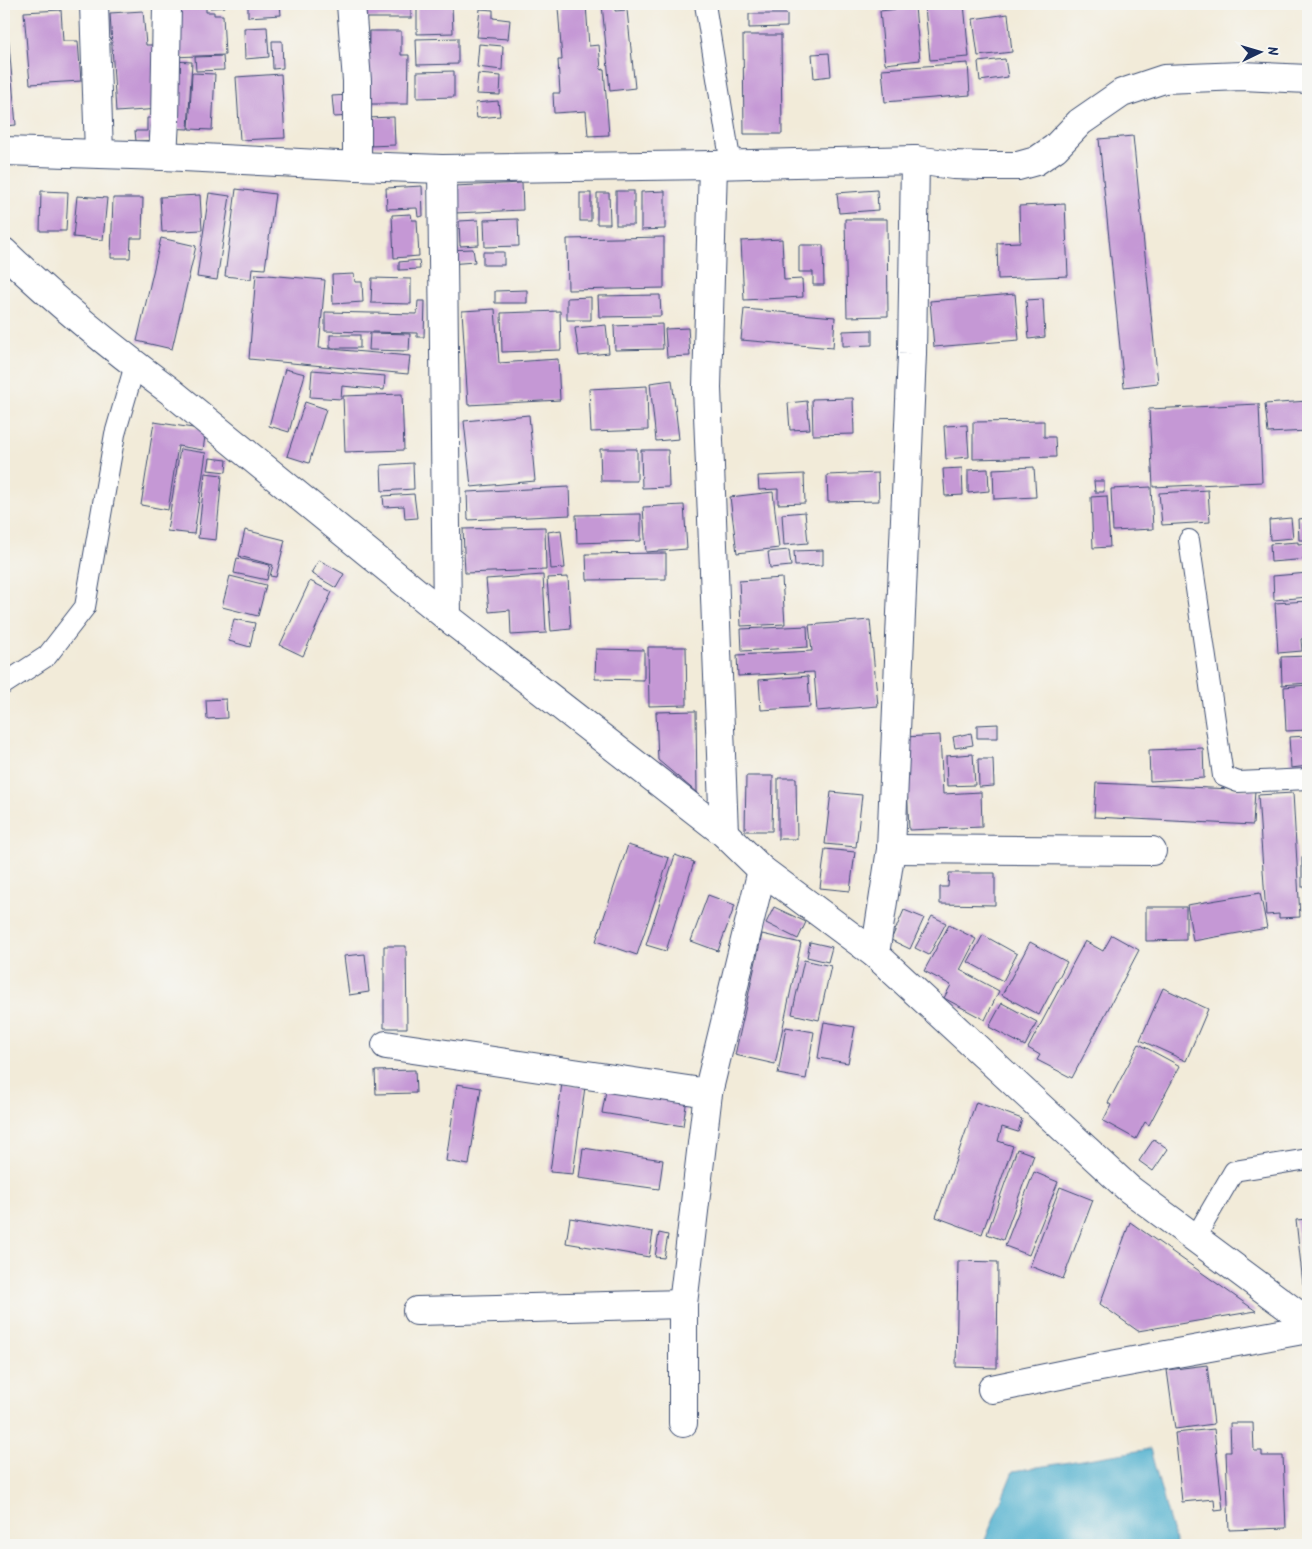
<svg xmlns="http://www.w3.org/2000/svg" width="1312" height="1549" viewBox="0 0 1312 1549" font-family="Kalam,sans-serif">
<rect width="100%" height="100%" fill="#f6f6f2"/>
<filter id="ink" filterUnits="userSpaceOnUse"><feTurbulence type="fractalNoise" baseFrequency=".02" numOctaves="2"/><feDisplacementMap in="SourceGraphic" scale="10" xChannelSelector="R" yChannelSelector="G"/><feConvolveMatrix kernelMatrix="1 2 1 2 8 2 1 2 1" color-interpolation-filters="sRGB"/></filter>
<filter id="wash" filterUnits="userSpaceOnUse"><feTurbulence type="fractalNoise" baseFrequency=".0096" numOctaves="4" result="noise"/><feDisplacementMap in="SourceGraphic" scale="20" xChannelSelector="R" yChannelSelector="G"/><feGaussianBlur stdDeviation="1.12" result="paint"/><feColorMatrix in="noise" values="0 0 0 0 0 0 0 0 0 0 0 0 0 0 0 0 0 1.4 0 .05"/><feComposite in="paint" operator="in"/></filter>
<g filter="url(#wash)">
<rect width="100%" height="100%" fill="#f2ebd9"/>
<polygon fill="#51b1cf" stroke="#367096" points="1150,1449 1176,1545 983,1545 1013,1471"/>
<g id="blocks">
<g fill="#c598d5">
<polygon points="111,4 141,4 141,6 112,8"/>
<polygon points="181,4 206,4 206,12 214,12 214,15 223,15 225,55 172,57 169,6 181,6"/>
<polygon points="210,4 225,4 225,7 210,8"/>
<polygon points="248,4 280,4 281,15 248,17"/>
<rect x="357" y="4" width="54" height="14"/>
<polygon points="417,4 452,4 453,33 417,34"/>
<polygon points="602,4 615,4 615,11 627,10 635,88 610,91"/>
<polygon points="964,4 969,57 930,60 925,7"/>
<polygon points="586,5 589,46 599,45 601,70 604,69 609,135 588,136 586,111 554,113 553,93 560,93 558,60 562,60 558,7"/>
<polygon points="915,7 920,60 885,64 880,11"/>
<polygon points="480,9 493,10 493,18 510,20 508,39 477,37"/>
<polygon points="61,10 63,41 78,41 81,81 30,84 24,12"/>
<polygon points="143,11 146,45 156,45 160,109 116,112 110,13"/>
<polygon points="749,14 787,14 787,27 749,28"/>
<polygon points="1008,14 1012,52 978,56 973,19"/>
<polygon points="7,22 16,125 4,126 4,23"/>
<polygon points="267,27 269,57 245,59 244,28"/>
<polygon points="369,31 401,31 401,55 409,55 408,104 368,104"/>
<polygon points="743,35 781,35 782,134 744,134"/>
<polygon points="458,38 458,64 417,65 416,39"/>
<polygon points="272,41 282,41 283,68 273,69"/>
<polygon points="479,44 503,46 502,70 477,67"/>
<polygon points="829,53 831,76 814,78 812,54"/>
<polygon points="223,56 224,70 196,71 195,57"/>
<polygon points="1005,59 1008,77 980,81 978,62"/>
<polygon points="172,61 192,62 188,129 167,128"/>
<polygon points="968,63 970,95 885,102 882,69"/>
<polygon points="454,71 454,97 417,98 417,72"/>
<polygon points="192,73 215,74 212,130 189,129"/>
<polygon points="281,74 285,138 240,140 236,77"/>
<polygon points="478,74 501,76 500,95 476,94"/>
<polygon points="350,95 352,116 334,117 332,96"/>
<polygon points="498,101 500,116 477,118 475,103"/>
<polygon points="394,117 395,145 369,146 367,118"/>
<polygon points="147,118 159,118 160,140 136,141 135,131 147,131"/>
<polygon points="1133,136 1158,383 1124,387 1099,139"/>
<polygon points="522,183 523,210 455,213 454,186"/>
<polygon points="4,186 8,186 9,219 4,219"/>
<polygon points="422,186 423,216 418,217 417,208 387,209 386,188"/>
<polygon points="236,189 275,194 265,269 252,268 251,279 225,276"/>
<polygon points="877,190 878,210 839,213 837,193"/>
<polygon points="41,191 68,192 66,231 40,231"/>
<rect x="616" y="191" width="18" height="34"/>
<polygon points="665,191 665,229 641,230 641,192"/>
<polygon points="209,193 230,196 217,280 197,277"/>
<rect x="580" y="193" width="11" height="28"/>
<polygon points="597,193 609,193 610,224 597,224"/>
<polygon points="200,195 202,230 162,232 160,197"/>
<polygon points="77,196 107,198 103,240 73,237"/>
<polygon points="113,198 143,198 142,238 131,238 130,258 111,258"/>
<polygon points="1065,204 1068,276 998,279 997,243 1020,242 1019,206"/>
<polygon points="411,214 412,220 417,220 419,256 394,258 392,215"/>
<polygon points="518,219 519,246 485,247 484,220"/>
<polygon points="845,219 887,219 888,316 847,317"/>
<polygon points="478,220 479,245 460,246 459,221"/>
<polygon points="664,237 664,288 568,290 567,239"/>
<polygon points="161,238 196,246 172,349 137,341"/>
<polygon points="782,239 784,280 802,279 803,297 744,300 741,241"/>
<polygon points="799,245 823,245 824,285 813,285 813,272 799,272"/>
<polygon points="473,249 475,262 448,264 448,250"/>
<rect x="483" y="252" width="21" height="13"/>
<polygon points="419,260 420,269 399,270 399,262"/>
<polygon points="256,274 325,280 319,348 410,356 408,374 249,359"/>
<polygon points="354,274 355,282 362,282 363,302 333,304 332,275"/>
<polygon points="372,278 411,279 411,304 371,303"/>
<polygon points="527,290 527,303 495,303 495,291"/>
<polygon points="1015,294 1019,340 934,347 930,301"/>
<polygon points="660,295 661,316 599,317 598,296"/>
<polygon points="591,297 591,320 567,320 567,298"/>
<polygon points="1043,299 1045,337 1029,339 1026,300"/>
<polygon points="418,301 425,301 424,337 417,337 417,333 325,331 325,312 417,314"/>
<polygon points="495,309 499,363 558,359 560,400 468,405 462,311"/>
<polygon points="744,309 835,317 833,348 741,340"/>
<polygon points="560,311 561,350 502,352 501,313"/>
<polygon points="662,324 663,349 615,350 614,326"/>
<polygon points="606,325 609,353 579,356 575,328"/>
<polygon points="688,328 690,356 667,357 665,329"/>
<polygon points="872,330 872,345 843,346 843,331"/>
<polygon points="370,333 410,334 409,351 369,350"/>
<rect x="330" y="335" width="30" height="13"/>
<polygon points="285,369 305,374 289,432 269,426"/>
<polygon points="312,370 385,376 384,390 342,386 341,399 310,397"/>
<polygon points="672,380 679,439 656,441 650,383"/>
<polygon points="647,386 648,430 591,432 589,389"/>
<polygon points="402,394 404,450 345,452 343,396"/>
<polygon points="853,398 854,434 813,435 812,399"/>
<polygon points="807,401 810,429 790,430 788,403"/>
<polygon points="1308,401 1308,431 1268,433 1265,404"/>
<polygon points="305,402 326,409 309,463 287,456"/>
<polygon points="1259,404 1262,482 1153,487 1149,409"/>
<polygon points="529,415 535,481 471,487 464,421"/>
<polygon points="1044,421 1044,437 1055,437 1056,457 973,459 973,422"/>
<polygon points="154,422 206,430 203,450 178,446 168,510 141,505"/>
<polygon points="967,425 969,457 946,459 944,426"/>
<polygon points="180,449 206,453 194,534 167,531"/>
<polygon points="600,449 637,449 637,481 601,481"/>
<polygon points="641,450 668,450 669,487 642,488"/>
<polygon points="210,458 227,460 226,472 208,470"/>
<polygon points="413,463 414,489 382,491 381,465"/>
<polygon points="1034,467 1036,497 994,499 993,469"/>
<polygon points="962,468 963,495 945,496 943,469"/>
<polygon points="988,469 989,491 968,493 968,470"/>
<polygon points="205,473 222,475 216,540 198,538"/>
<polygon points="878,473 879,501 828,502 827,475"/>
<polygon points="804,474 805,503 778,504 778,489 759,490 758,476"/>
<polygon points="1094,481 1104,481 1104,492 1095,492"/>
<polygon points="569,487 570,515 468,520 467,492"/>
<polygon points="1151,487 1153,529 1113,531 1111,489"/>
<polygon points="1208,490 1210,522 1162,525 1159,493"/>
<polygon points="773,492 779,548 737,553 730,497"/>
<polygon points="414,494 417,518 405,519 404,506 384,507 383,496"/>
<polygon points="1107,496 1110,547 1093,548 1091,497"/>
<polygon points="684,505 687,549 646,552 643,507"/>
<polygon points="805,512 808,543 784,545 782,514"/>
<polygon points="641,514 641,541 577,543 576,515"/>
<polygon points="1291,518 1293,538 1270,540 1269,520"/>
<polygon points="1308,518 1308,540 1299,540 1298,519"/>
<polygon points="545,527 546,570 465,573 463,529"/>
<polygon points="245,530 285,540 276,577 270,576 273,565 239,556"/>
<polygon points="561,530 565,568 551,569 548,532"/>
<polygon points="1298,542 1298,544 1308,543 1308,559 1271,562 1270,544"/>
<polygon points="789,550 791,566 770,568 768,552"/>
<polygon points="823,550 823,565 795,566 794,551"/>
<polygon points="666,553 666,579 587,580 586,554"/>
<polygon points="237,558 270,565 267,580 234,573"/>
<polygon points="319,560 344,574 336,588 311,573"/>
<polygon points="1308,573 1308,597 1274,600 1273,576"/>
<polygon points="543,575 546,633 511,635 510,610 489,612 486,579"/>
<polygon points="230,576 266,585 258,616 222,607"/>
<polygon points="568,577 571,629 551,631 547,578"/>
<polygon points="782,578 785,624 741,626 739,581"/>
<polygon points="310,581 332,592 303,656 280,645"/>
<polygon points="1308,601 1308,638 1301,639 1302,651 1278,653 1275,603"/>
<polygon points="234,619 255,623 250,647 229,641"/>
<polygon points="870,620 878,706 817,711 814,672 738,676 737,655 812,651 809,625"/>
<polygon points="807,626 808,647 742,651 741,629"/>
<polygon points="648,647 686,647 687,705 649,706"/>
<polygon points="596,649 644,650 644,680 595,679"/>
<polygon points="1308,656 1308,683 1282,685 1281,657"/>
<polygon points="808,676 810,707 761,710 759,680"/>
<polygon points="1308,685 1308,730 1286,731 1284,687"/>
<polygon points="226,699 227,718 207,719 206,700"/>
<polygon points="696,711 697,793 658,760 656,712"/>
<polygon points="998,724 998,738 977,738 977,725"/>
<polygon points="971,733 973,745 955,748 953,737"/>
<polygon points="940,735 943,794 981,792 982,827 909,830 905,737"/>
<polygon points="1308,736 1308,766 1291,768 1289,737"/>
<polygon points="1203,748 1204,778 1150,781 1149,750"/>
<polygon points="973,754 975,785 947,786 946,756"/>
<polygon points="978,759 993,759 994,786 979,787"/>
<polygon points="746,776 773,776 772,831 745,831"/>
<polygon points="778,778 796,778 797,839 778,839"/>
<polygon points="1096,783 1255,790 1253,825 1094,817"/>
<polygon points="831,792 862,795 856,847 825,844"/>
<polygon points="1293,793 1300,917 1279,918 1279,914 1266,915 1258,795"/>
<polygon points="628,845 669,858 637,955 596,941"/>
<polygon points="825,849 855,852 850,891 820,888"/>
<polygon points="675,855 694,862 666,951 646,945"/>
<rect x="1302" y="857" width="6" height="30"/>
<polygon points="949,873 995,873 995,905 940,904 940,887 948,887"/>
<polygon points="1260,893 1267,928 1193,941 1187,905"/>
<polygon points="708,895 735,905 718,951 691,941"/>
<polygon points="774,907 806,922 798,939 766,923"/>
<polygon points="1146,907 1186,907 1186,940 1146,941"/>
<polygon points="904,910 924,918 910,949 891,940"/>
<polygon points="932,916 946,923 929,955 915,948"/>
<polygon points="949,925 976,939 960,970 999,991 985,1020 944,998 951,985 924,971"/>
<polygon points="762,934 801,943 775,1064 735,1055"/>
<polygon points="983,935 1017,954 1003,981 968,962"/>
<polygon points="1112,935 1139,950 1072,1078 1037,1060 1040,1055 1028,1048 1085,941 1103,951"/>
<polygon points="810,942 832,947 828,962 807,957"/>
<polygon points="1030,942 1067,962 1039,1015 1002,995"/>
<polygon points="384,946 406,946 407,1028 384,1028"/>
<polygon points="365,954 369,992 349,995 344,956"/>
<polygon points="804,960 831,966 819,1020 792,1014"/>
<polygon points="1163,988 1208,1009 1186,1061 1140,1040"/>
<polygon points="1002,1003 1037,1022 1025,1046 989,1027"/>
<polygon points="824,1022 855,1027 848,1063 818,1058"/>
<polygon points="786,1027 814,1032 806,1079 778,1074"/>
<polygon points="1139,1044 1180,1066 1149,1125 1145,1122 1136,1139 1103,1121 1111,1105 1108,1103"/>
<polygon points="415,1070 416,1093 376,1094 375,1071"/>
<polygon points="562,1083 585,1087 573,1174 550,1172"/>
<polygon points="457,1084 481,1088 469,1165 446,1161"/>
<polygon points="607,1085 687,1098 683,1126 602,1113"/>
<polygon points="976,1102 1022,1119 1018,1132 1002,1127 998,1141 1013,1146 982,1234 936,1217"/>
<polygon points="1154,1139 1168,1149 1153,1171 1139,1161"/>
<polygon points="583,1148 663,1160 659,1189 579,1178"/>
<polygon points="1017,1149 1034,1155 1003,1240 987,1234"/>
<polygon points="1034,1172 1058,1182 1029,1255 1005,1246"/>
<polygon points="1060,1187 1093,1200 1063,1279 1030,1266"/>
<polygon points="570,1218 653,1232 649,1257 566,1243"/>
<polygon points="1308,1219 1308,1284 1303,1284 1296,1220"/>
<polygon points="1130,1222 1256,1311 1138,1331 1100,1304"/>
<polygon points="659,1233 668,1235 664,1258 655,1257"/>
<polygon points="958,1261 998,1262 997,1368 956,1367"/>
<polygon points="1207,1365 1214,1424 1175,1429 1167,1370"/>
<polygon points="1230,1423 1253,1423 1254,1451 1262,1451 1262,1456 1283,1456 1286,1528 1229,1530 1226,1452 1231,1452"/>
<polygon points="1214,1429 1223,1510 1215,1511 1214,1499 1182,1502 1175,1433"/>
</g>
</g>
</g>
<g filter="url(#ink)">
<use href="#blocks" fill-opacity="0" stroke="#3b4b70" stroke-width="1"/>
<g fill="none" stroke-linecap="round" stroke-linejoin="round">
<g stroke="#3b4b70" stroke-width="22">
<g id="lane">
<polyline points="705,4 731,165"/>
<polyline points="1189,540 1223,776 1238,782 1308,779"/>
<polyline points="4,684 47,656 85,607 115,434 135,365"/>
<polyline points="1195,1238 1234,1171 1308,1159"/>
</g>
</g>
<g stroke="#3b4b70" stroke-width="30">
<g id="street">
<polyline points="94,4 99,153"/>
<polyline points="351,4 357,81 357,166"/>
<polyline points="4,151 163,156 357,166 442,169 713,165 915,160 912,354 891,849 875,954"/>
<polyline points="163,156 165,120 167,4"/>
<polyline points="915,160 953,165 984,166 1018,166 1036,161 1055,148 1080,122 1122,93 1164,79 1242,76 1308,79"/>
<polyline points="713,165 707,388 724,833"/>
<polyline points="442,169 447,617"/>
<path d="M4,252C55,301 112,348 169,390L447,617L724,833L762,870L875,954L1129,1189L1308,1322"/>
<polyline points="891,849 1152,851"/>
<polyline points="386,1045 708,1093"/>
<polyline points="417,1311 683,1304"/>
<polyline points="992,1389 1084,1370 1308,1329"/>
<polyline points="683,1423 683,1304 708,1093 762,870"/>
</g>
</g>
<use href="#lane" stroke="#fff" stroke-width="20"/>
<use href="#street" stroke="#fff" stroke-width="28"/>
</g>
</g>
<rect width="1312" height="1549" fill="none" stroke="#f6f6f2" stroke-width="20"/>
<g transform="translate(1260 52) rotate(85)" stroke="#f6f6f2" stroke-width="4" paint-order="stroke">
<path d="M0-4L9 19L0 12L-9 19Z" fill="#1b2f5e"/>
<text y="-8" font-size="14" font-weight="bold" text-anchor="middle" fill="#1b2f5e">N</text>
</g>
</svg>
